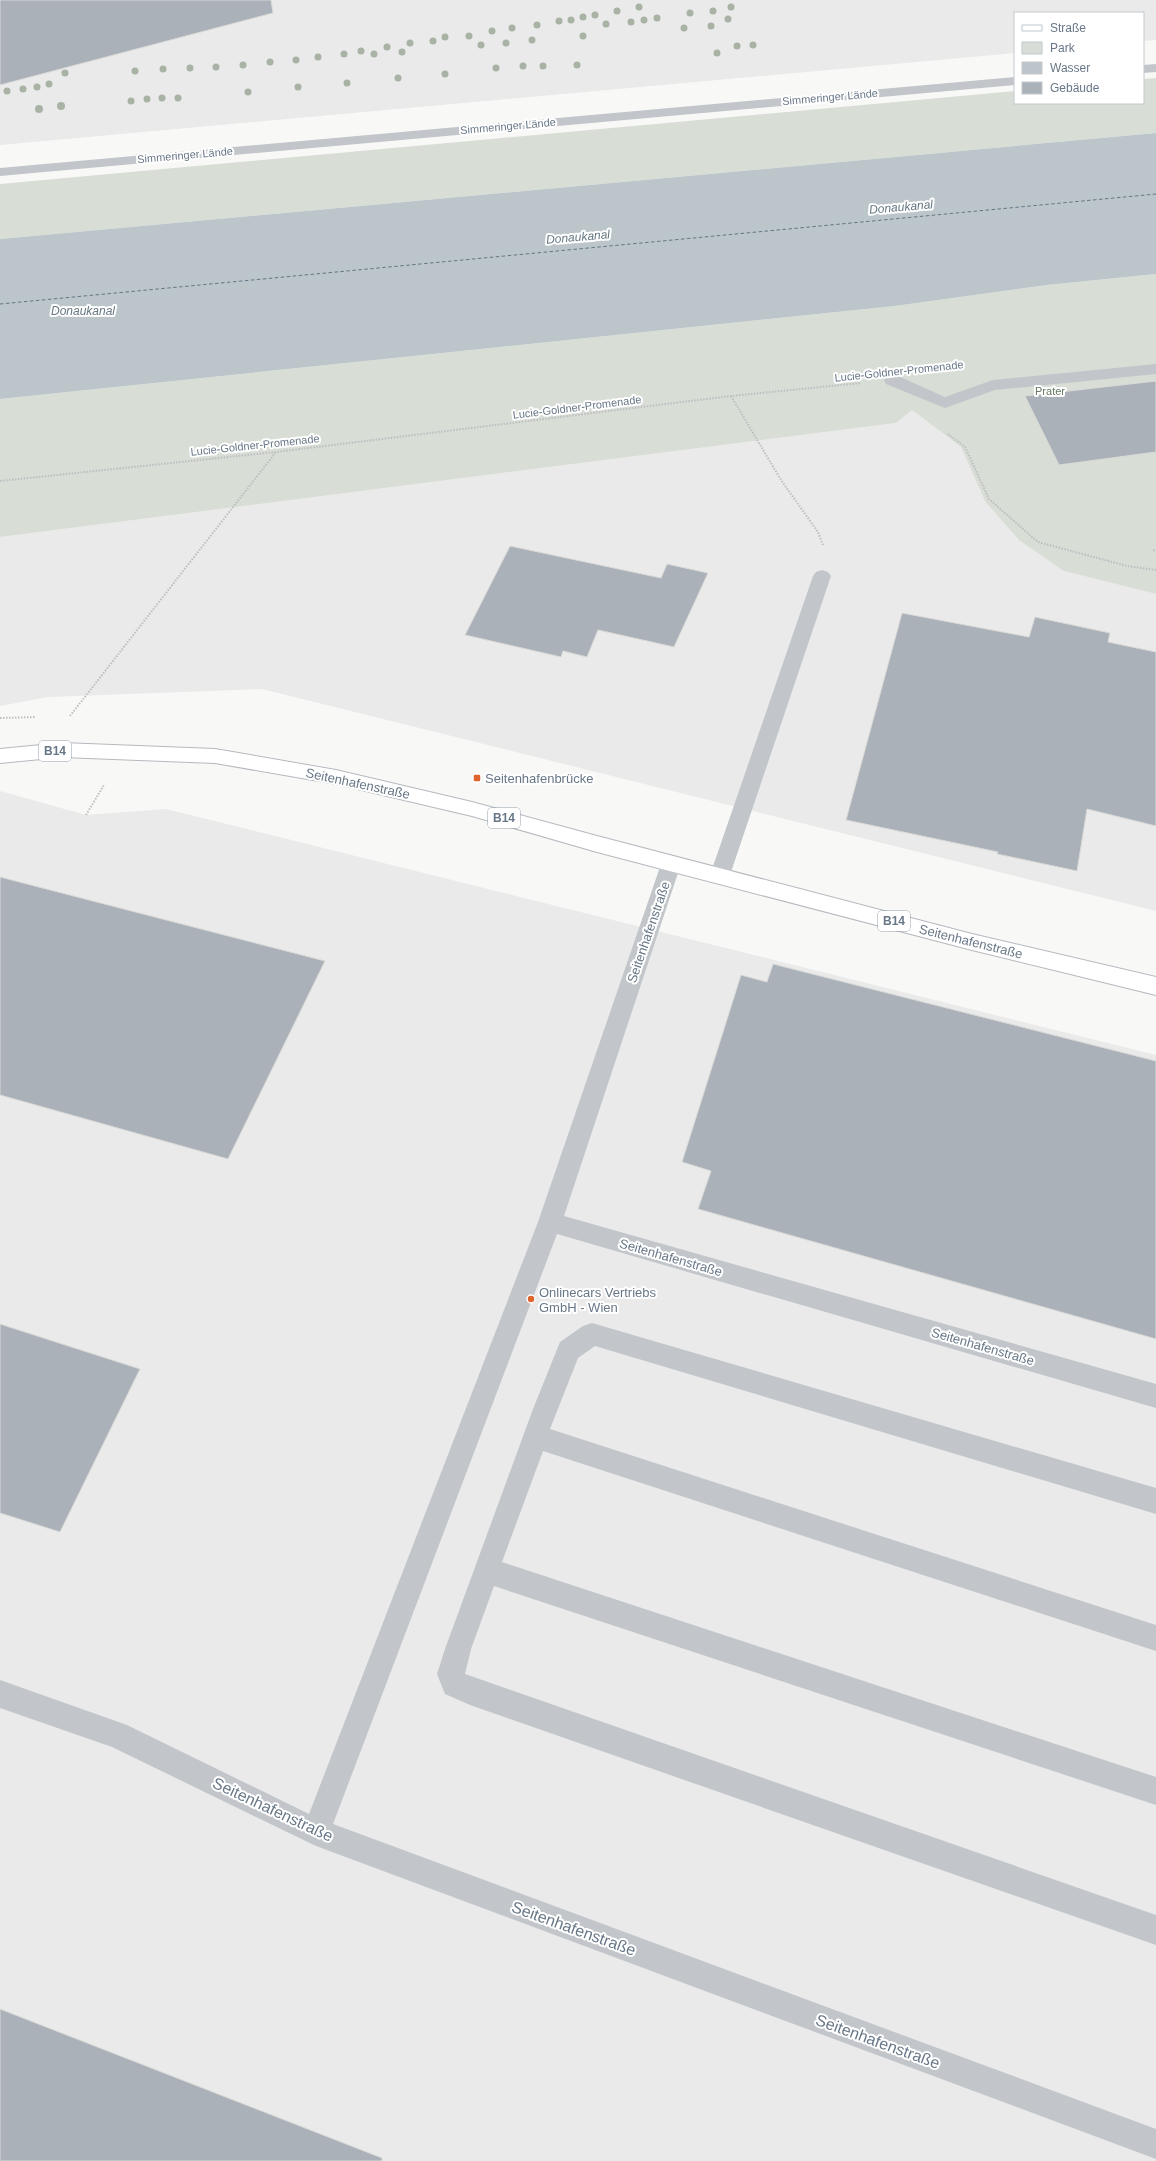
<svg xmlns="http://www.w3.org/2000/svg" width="1156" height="2161" viewBox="0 0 1156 2161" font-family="Arial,sans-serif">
<rect width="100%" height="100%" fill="#f8f9f6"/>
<g fill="#e9eae9">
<polygon points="0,0 1156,0 1156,40 1143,41 1143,13 1015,13 1015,53 0,145"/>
<polygon points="912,410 961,447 985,501 1064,571 1156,594 1156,911 262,689 48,697 0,706 0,537 896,423"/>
<polygon points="0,791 86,815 166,809 1156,1055 1156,2161 0,2161"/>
</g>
<g fill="#d8ddd5">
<polygon points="1156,78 1156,133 0,239 0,184 1015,91 1015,103 1143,103 1143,79"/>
<polygon points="1156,274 1156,594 1064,571 1019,540 985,501 961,447 912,410 896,423 0,537 0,399 895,306 1047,285"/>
</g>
<polygon fill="#bbc5ca" points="1156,133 1156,274 1047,285 895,306 0,399 0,239"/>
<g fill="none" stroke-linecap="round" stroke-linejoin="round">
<polyline stroke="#647782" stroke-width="1" stroke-dasharray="3.5 2.5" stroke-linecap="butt" points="0,304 1156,194"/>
</g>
<g fill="#aab1b8" stroke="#dadad8">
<polygon points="0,0 271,0 273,13 0,85"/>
<polygon points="1156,381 1156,452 1059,465 1025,396"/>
<polygon points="510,546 661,578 667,564 708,573 674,647 598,630 587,657 563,651 561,657 465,635"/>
<polygon points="902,613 1029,637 1035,617 1110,633 1108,642 1156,652 1156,826 1087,809 1077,871 997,854 998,852 846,820"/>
<polygon points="0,877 325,961 228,1159 0,1095"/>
<polygon points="773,964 1156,1061 1156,1339 698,1209 711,1171 682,1162 741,975 767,982"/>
<polygon points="0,1324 140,1369 60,1532 0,1513"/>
<polygon points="0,2009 382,2158 382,2161 0,2161"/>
</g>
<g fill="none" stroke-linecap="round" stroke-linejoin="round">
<g stroke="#b5b9be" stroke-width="2">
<polygon id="primary" points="62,743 215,749 336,770 472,802 597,836 972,934 1156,977 1156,995 972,950 597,852 472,816 336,784 215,763 62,757 0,763 0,749"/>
</g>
<g stroke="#bcbec1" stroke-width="2" stroke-dasharray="1.5 1.5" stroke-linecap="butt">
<polyline points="731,396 781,480 818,532 823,545"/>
<polyline points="948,434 965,447 989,499 1038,542 1127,566 1156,570"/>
<polyline points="0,481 276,452 731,396 861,383"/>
<polyline points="1153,550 1156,551"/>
<polyline points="70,716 276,452"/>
<polyline points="0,718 36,717"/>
<polyline points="86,815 104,785"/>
</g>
<g fill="#c2c5ca" fill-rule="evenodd">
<polygon points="1156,64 1156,72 1143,73 1143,65"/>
<polygon points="1015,77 1015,85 0,176 0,168"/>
<polygon points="1156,364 1156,374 995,390 945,408 886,384 884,380 886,376 898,376 945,397 993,380"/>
<polygon points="671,856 678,858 681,864 564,1216 1156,1384 1156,1408 557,1234 333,1824 1156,2129 1156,2159 316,1846 112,1747 0,1708 0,1680 127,1725 309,1814 538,1222 661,864 664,858"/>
<polygon points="592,1323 1156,1488 1156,1514 595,1346 578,1358 550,1429 1156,1625 1156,1651 543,1451 502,1562 1156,1777 1156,1805 494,1586 471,1649 465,1674 1156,1915 1156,1945 470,1705 445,1694 437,1674 445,1649 533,1409 560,1342 583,1326"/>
</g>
<polygon fill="#c2c5ca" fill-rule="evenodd" points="822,570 828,572 831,576 730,875 727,881 720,883 713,881 710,875 813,576 816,572"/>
<use href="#primary" fill="#fff" fill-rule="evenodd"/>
</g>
<g fill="#a8b3a5">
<circle cx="639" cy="7" r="3.5"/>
<circle cx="731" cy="7" r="3.5"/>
<circle cx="617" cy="11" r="3.5"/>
<circle cx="713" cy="11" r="3.5"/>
<circle cx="690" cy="13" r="3.5"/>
<circle cx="595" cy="15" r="3.5"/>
<circle cx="583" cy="17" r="3.5"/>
<circle cx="657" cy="18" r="3.5"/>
<circle cx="728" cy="19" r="3.5"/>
<circle cx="571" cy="20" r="3.5"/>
<circle cx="644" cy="20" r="3.5"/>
<circle cx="559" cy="21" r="3.5"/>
<circle cx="631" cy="22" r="3.5"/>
<circle cx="606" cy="24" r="3.5"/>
<circle cx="537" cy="25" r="3.5"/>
<circle cx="711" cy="26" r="3.5"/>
<circle cx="512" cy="28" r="3.5"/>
<circle cx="684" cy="28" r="3.5"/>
<circle cx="492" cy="31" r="3.5"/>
<circle cx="469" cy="36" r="3.5"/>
<circle cx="583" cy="36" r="3.5"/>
<circle cx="445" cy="37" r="3.5"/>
<circle cx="532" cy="40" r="3.5"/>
<circle cx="433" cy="41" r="3.5"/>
<circle cx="410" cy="43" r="3.5"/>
<circle cx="506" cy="43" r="3.5"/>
<circle cx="481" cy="45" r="3.5"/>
<circle cx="753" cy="45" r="3.5"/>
<circle cx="737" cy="46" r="3.5"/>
<circle cx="387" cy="47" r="3.5"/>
<circle cx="361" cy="51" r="3.5"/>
<circle cx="402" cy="52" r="3.5"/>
<circle cx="717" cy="53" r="3.5"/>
<circle cx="344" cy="54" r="3.5"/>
<circle cx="374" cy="54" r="3.5"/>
<circle cx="318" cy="57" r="3.5"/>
<circle cx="296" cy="60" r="3.5"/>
<circle cx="270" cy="62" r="3.5"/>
<circle cx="243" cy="65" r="3.5"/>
<circle cx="577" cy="65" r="3.5"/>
<circle cx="523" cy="66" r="3.5"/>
<circle cx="543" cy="66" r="3.5"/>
<circle cx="216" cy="67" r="3.5"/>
<circle cx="190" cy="68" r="3.5"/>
<circle cx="496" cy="68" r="3.5"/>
<circle cx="163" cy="69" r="3.5"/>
<circle cx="135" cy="71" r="3.5"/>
<circle cx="65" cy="73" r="3.5"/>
<circle cx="445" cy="74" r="3.5"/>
<circle cx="398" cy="78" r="3.5"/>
<circle cx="347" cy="83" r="3.5"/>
<circle cx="49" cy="84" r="3.5"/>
<circle cx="37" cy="87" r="3.5"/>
<circle cx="298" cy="87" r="3.5"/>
<circle cx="23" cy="89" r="3.5"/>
<circle cx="7" cy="91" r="3.5"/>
<circle cx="248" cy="92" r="3.5"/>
<circle cx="162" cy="98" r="3.5"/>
<circle cx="178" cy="98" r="3.5"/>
<circle cx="147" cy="99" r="3.5"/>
<circle cx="131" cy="101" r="3.5"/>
<circle cx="61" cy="106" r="4"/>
<circle cx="39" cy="109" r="4"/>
</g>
<g fill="#e0642e" stroke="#fff" stroke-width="1.5">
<rect x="473" y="774" width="8" height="8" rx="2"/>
<circle cx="531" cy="1299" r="4"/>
</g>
<g text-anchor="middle" stroke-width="4" stroke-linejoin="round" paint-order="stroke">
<g font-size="11" fill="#687787" stroke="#fff">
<text transform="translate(830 97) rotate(-5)" y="4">Simmeringer Lände</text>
<text transform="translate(508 126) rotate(-5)" y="4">Simmeringer Lände</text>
<text transform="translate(185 155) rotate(-5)" y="4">Simmeringer Lände</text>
<text transform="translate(899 371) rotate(-6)" y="4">Lucie-Goldner-Promenade</text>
<text transform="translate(577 407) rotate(-7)" y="4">Lucie-Goldner-Promenade</text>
<text transform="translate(255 445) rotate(-6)" y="4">Lucie-Goldner-Promenade</text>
</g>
<g font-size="11" fill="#667963" stroke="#fff">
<text x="1050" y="395">Prater</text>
</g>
<g font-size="12" font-style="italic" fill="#647782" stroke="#fff">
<text transform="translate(901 207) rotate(-5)" y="4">Donaukanal</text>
<text transform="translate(578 237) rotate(-5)" y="4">Donaukanal</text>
<text x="83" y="315">Donaukanal</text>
</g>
<g fill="#fff" stroke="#95a0ab" stroke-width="1">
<rect x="39" y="741" width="32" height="20" rx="3"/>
<rect x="488" y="808" width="32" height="20" rx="3"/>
<rect x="878" y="911" width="32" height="20" rx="3"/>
</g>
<g font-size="12" font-weight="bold" fill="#687787">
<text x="55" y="755">B14</text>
<text x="504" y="822">B14</text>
<text x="894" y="925">B14</text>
</g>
<g font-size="13" fill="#687787" stroke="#fff" text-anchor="start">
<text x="485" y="783">Seitenhafenbrücke</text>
<text x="539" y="1297">Onlinecars Vertriebs<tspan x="539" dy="15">GmbH - Wien</tspan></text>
</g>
<g font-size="13" fill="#687787" stroke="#fff">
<text transform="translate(358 783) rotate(12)" y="5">Seitenhafenstraße</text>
<text transform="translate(648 932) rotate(-71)" y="5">Seitenhafenstraße</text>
<text transform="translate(971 941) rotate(14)" y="5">Seitenhafenstraße</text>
<text transform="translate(671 1257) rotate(16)" y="5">Seitenhafenstraße</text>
<text transform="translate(983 1346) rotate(16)" y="5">Seitenhafenstraße</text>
</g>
<g font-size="16" fill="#687787" stroke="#fff">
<text transform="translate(273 1809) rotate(25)" y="6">Seitenhafenstraße</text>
<text transform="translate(574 1928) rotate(20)" y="6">Seitenhafenstraße</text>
<text transform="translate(878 2041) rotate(20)" y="6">Seitenhafenstraße</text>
</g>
</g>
<rect x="1014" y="12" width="130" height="92" fill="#ffffff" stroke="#c3c9cf"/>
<rect x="1022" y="25" width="20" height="6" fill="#ffffff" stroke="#c3c9cf"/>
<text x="1050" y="32" font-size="12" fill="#687787">Straße</text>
<rect x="1022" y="42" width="20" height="12" fill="#d8ddd5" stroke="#c3c9cf"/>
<text x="1050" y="52" font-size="12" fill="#687787">Park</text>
<rect x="1022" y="62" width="20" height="12" fill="#bbc5ca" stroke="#c3c9cf"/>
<text x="1050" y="72" font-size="12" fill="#687787">Wasser</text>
<rect x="1022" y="82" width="20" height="12" fill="#aab1b8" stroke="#c3c9cf"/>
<text x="1050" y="92" font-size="12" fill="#687787">Gebäude</text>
</svg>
